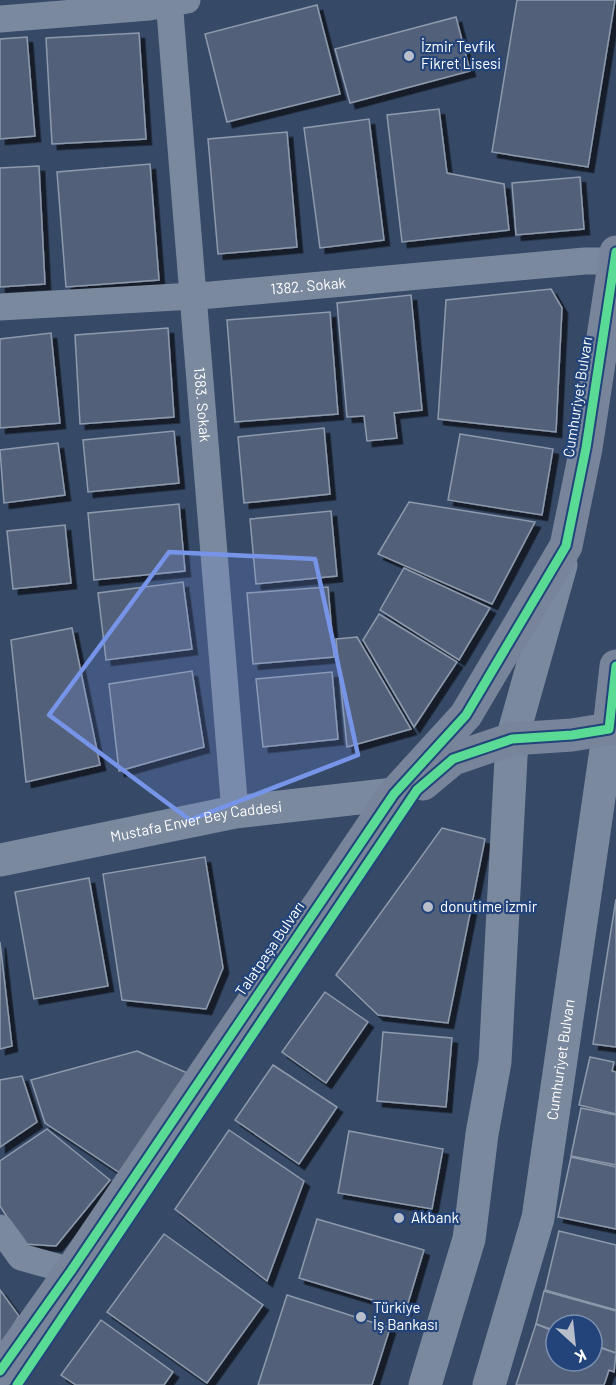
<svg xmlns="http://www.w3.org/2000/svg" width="616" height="1385" viewBox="0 0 616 1385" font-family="Barlow,sans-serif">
<defs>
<filter id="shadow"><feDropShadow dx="5.5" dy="5.5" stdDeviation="0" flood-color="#0009"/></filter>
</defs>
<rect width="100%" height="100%" fill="#364967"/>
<g fill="#526179" stroke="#8e9aac" stroke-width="1.5" filter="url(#shadow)">
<polygon points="517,0 615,0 588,167 492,152"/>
<polygon points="317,5 340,94 227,122 205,34"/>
<polygon points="456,17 470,71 350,103 335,49"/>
<polygon points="139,33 146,139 52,144 46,38"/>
<polygon points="27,37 35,136 0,139 0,39"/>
<polygon points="439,109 447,173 504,184 509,230 402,242 387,115"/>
<polygon points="369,119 384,240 320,248 304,128"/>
<polygon points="287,132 297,247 218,254 208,139"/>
<polygon points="150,164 159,280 66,287 57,172"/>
<polygon points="39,166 45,284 0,287 0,168"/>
<polygon points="580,177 584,229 516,235 512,183"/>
<polygon points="551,289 562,308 556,432 438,419 446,300"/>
<polygon points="411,295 422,410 394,413 397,438 367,441 364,416 347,417 337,303"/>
<polygon points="330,312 338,414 235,422 227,320"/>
<polygon points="168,328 174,417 80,424 75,335"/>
<polygon points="51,333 60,423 0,428 0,339"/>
<polygon points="324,428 330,494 244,503 238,437"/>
<polygon points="174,431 179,483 88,492 83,440"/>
<polygon points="460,434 553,449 542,515 448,500"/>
<polygon points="58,443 65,495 4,503 0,450"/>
<polygon points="409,502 535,522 492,604 378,554"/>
<polygon points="179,504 185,571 94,580 88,513"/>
<polygon points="331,511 337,576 256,584 250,519"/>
<polygon points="65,525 71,583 13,589 7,531"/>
<polygon points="404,568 490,608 459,660 380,610"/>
<polygon points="183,582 192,649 106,660 98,593"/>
<polygon points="328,587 334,657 253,664 247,593"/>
<polygon points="379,614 457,662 414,727 363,640"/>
<polygon points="72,628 100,765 26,782 11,640"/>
<polygon points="357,637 411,729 347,747 336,639"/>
<polygon points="192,671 204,747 119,771 109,684"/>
<polygon points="332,672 338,739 263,747 256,679"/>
<polygon points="442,828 485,839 448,1023 378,1015 336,975"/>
<polygon points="205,857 223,968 206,1009 122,1000 103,874"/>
<polygon points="89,878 108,986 34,999 15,892"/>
<polygon points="616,899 616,1047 593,1044"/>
<polygon points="0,942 12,1046 0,1049"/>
<polygon points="325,992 368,1022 326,1083 282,1052"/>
<polygon points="383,1032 452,1038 446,1107 377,1101"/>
<polygon points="137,1051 192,1075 123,1175 45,1123 31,1080"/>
<polygon points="590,1057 614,1062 612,1071 616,1072 616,1114 579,1105"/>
<polygon points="273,1065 337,1107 299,1164 235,1120"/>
<polygon points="22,1076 37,1122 0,1147 0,1080"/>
<polygon points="581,1108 616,1115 616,1165 571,1156"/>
<polygon points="47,1129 110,1180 56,1246 24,1244 0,1206 0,1161"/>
<polygon points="229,1130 304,1181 267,1281 175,1209"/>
<polygon points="349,1131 443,1149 432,1209 338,1193"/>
<polygon points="571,1157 616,1167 616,1229 558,1217"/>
<polygon points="317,1219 424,1250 406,1310 299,1278"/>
<polygon points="559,1231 616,1245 616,1310 545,1290"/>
<polygon points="164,1234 263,1305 207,1383 107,1312"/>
<polygon points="0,1290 19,1316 0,1348"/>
<polygon points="544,1291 616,1311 616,1353 592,1344 592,1325 556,1325 556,1331 536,1324"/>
<polygon points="287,1295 390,1328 372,1385 258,1385"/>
<polygon points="101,1320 173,1372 164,1385 76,1385 61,1375"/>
<polygon points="536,1324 556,1332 556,1361 592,1361 592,1345 616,1353 614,1372 609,1370 604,1385 516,1385"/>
</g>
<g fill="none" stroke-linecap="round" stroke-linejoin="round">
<g stroke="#7a899e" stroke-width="27">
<path id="s1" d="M169,0L235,812"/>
<polyline points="0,19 149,7 187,0"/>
<path id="s2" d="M0,307L211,295L585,261H616"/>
<polyline points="0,1228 21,1257 71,1271"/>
</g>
<g stroke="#7a899e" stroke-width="33">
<path id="s3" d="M0,860L235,812L394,794"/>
<polyline points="425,1385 469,1239 482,1134 495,1062 512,739 561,565"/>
<path id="s4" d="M489,1385L538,1218L609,729H616"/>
</g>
<g stroke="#778499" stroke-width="33">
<polyline points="423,784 453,759 512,739 572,735 609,729 616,666"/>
<polyline points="0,1371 71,1271 394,794 466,715 566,546 586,448 616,252"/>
</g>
<g stroke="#22447b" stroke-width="13">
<g id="cycleway">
<polyline points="0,1371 71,1271 394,794 466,715 566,546 586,448 616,252"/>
<polyline points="17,1385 417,790 453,759 512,739 572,735 609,729 616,666"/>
</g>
</g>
<use href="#cycleway" stroke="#5adb95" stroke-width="9"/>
</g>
<path fill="#7795e8" fill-opacity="0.2" stroke="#7795e8" stroke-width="4.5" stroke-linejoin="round" d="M169,552L315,559L358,755L190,820L49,715Z"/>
<g fill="#b9bfca" stroke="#22447b" stroke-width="2">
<circle cx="409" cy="56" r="6"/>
<circle cx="428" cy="907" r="6"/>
<circle cx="399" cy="1218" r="6"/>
<circle cx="361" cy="1317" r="6"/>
</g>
<g text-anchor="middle" stroke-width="4.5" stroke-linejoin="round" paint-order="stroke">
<g font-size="15" fill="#fff" stroke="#22447b" text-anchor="start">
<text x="421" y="52">İzmir Tevfik<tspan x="421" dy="17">Fikret Lisesi</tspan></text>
<text x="440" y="912">donutime izmir</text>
<text x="411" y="1223">Akbank</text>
<text x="373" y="1313">Türkiye<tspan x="373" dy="17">İş Bankası</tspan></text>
</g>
<g font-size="15" fill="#fff" stroke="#22447b">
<text dy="5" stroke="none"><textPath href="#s2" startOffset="309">1382. Sokak</textPath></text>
<text transform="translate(578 397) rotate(-81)" y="5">Cumhuriyet Bulvarı</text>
<text dy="5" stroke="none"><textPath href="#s1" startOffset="406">1383. Sokak</textPath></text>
<text dy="5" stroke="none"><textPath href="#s3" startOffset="200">Mustafa Enver Bey Caddesi</textPath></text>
<text transform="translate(270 949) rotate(-56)" y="5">Talatpaşa Bulvarı</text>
<text dy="5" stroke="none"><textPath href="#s4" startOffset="334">Cumhuriyet Bulvarı</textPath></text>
</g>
</g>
<g transform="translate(574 1343) rotate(153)"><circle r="28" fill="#22447b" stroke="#7a8fb0" stroke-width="1.5"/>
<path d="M0-4.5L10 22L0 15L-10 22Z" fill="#b9bfca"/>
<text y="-9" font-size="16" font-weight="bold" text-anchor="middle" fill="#ffffff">K</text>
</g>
</svg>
